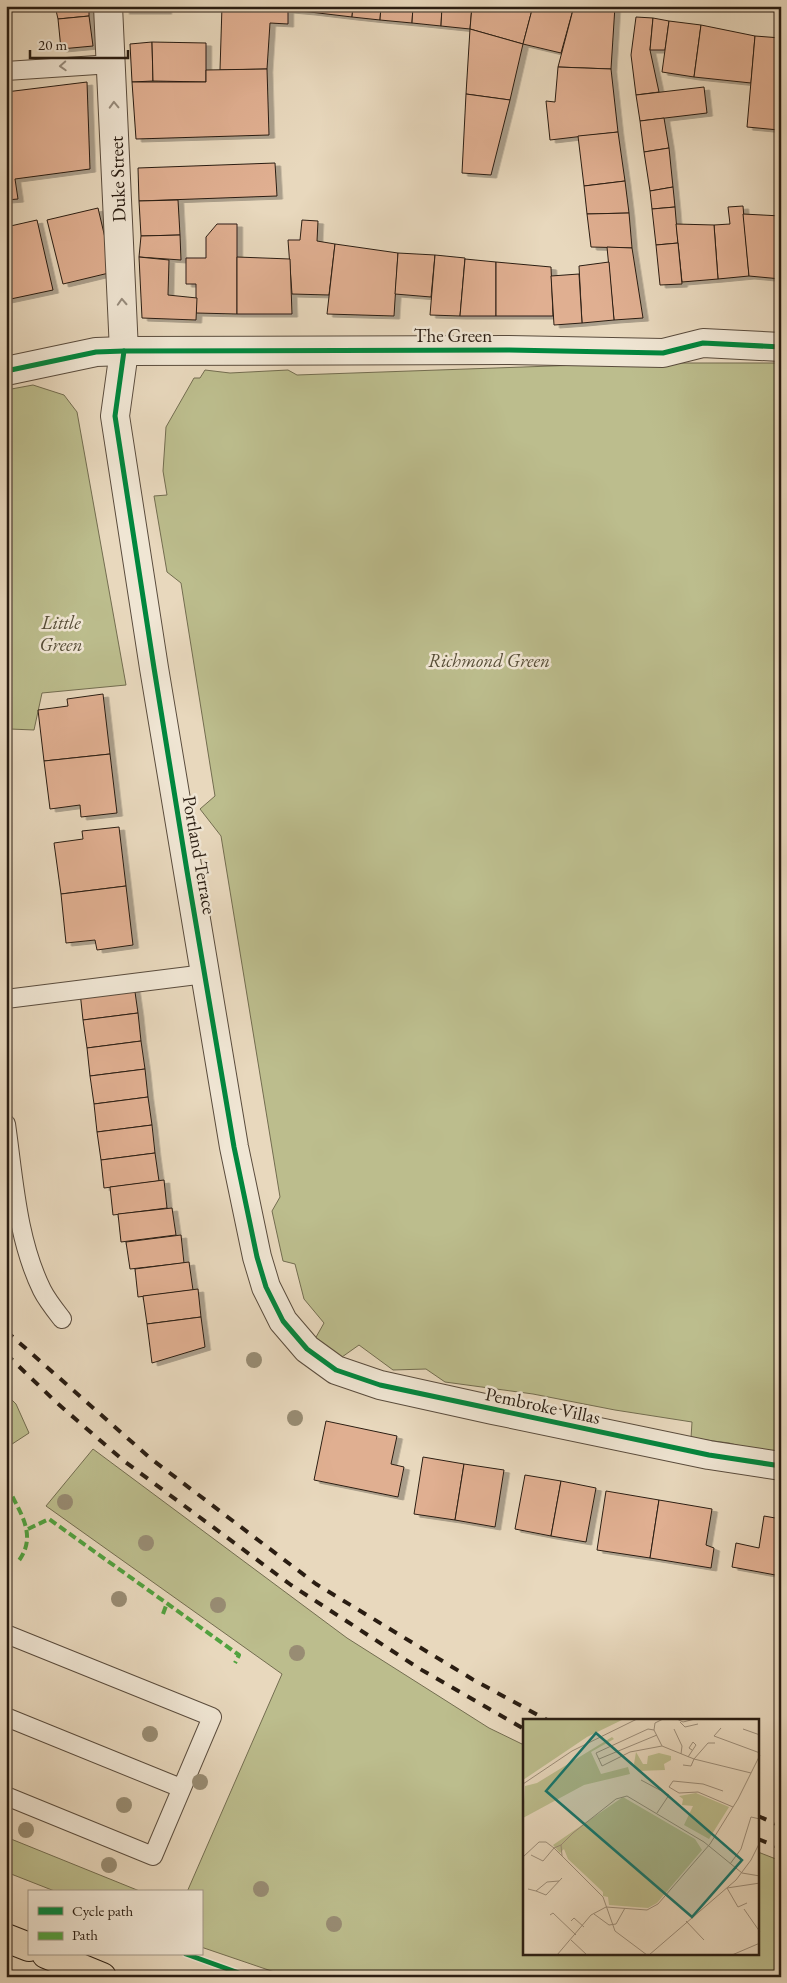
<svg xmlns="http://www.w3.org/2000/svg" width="787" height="1983" viewBox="0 0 787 1983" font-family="'EB Garamond',serif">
<defs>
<filter id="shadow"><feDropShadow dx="5.5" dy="3" stdDeviation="0" flood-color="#0004"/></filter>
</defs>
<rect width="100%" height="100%" fill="#e8d8bd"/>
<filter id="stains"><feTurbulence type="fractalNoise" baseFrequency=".004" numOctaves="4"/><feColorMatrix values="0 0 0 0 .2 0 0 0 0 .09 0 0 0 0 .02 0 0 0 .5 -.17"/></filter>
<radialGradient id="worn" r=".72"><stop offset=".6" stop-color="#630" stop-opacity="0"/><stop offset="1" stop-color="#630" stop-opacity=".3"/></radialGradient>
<g fill="#bcbd8d" stroke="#736d50">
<polygon points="637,363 781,363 781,1457 729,1443 691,1438 692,1422 615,1410 533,1394 445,1382 426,1369 393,1370 359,1345 342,1357 315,1339 324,1323 304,1299 295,1264 283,1261 272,1211 280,1197 221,836 200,809 215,796 181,583 167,572 154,496 167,495 163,471 166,427 194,378 200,378 205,370 230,373 288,370 297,375"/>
<polygon points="33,385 64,395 77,412 126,685 42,693 34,730 10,729 6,724 6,390"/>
<polygon points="6,1394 16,1404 29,1433 6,1448"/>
<polygon points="93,1449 347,1638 489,1728 524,1745 524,1954 758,1954 758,1852 781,1861 781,1977 289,1977 201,1947 201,1892 187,1892 282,1674 46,1506"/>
<polygon points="6,1837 142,1892 57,1892 6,1872"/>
</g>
<g fill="#e0af91" stroke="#2a1d12" filter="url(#shadow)">
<polygon points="55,6 89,6 89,16 58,19"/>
<rect x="124" y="6" width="42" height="5"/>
<polygon points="222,6 288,6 288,24 270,23 267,69 220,70"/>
<polygon points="288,6 310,6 310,12 288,10"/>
<polygon points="310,6 353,6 352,17 310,12"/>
<polygon points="353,6 381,6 380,20 352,17"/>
<polygon points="381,6 413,6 412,23 380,20"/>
<polygon points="413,6 442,6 441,26 412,23"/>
<polygon points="442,6 472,6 470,29 441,26"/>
<polygon points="472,6 533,6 523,44 470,29"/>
<polygon points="533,6 574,6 561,53 523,44"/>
<polygon points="574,6 615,6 611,69 558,67"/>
<polygon points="89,16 93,46 61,49 58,19"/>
<polygon points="636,17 653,18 650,50 659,92 636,95 631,55"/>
<polygon points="653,18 669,21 665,50 650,50"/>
<polygon points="669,21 701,25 694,77 662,72"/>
<polygon points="701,25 755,36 751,83 694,77"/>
<polygon points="470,29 523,44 510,100 466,94"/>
<polygon points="755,36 781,38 781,105 779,130 747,127"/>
<polygon points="152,42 153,81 132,82 130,44"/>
<polygon points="152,42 206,43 206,82 153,81"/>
<polygon points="558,67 611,69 618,132 550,140 546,101 555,102"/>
<polygon points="267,69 269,135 136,139 132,82 206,82 206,70"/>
<polygon points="87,82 90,169 15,179 18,199 6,200 6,92"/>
<polygon points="704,87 707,113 640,121 636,95"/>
<polygon points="466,94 510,100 491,175 462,173"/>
<polygon points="664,118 669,148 644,152 640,121"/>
<polygon points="618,132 625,181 584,186 578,136"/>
<polygon points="669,148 673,187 650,191 644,152"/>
<polygon points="275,163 277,196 139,201 138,168"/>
<polygon points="625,181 629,213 587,214 584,186"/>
<polygon points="673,187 675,207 652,209 650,191"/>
<polygon points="178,200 180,235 141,236 139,201"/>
<polygon points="743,206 749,276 718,279 714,225 730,224 728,207"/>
<polygon points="675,207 678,243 656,245 652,209"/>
<polygon points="98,208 113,272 63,284 47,220"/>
<polygon points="629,213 632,248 591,247 587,214"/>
<polygon points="743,214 781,216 781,279 749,276"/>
<polygon points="37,220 53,290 6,300 6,227"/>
<polygon points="302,220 318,221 317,241 335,244 329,295 292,294 288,240 300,240"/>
<polygon points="217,224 237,224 237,314 196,313 196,284 186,284 186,258 206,258 206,237"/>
<polygon points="676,224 714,225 718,279 682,282"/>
<polygon points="180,235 181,260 139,257 141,236"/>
<polygon points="678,243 682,284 660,285 656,245"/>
<polygon points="335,244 398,253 394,316 327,314"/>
<polygon points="607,247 632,248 643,318 614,320"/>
<polygon points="398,253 435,255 431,297 395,294"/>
<polygon points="435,255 465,258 460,316 430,315"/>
<polygon points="139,257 169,260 168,295 197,298 196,320 142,318"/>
<polygon points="237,257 290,259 292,314 237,314"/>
<polygon points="465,259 496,262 496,316 460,316"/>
<polygon points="496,262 551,267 553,316 496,316"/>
<polygon points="609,262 614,320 582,323 579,266"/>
<polygon points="579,274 582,323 554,325 551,276"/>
<polygon points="103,694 110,754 44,761 38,710 68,706 67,699"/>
<polygon points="110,754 117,813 81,817 80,805 50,809 44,761"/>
<polygon points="119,827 126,886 61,894 54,843 83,839 82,831"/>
<polygon points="126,886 133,945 97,950 95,940 66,943 61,894"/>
<polygon points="134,985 138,1013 83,1020 80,992"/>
<polygon points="138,1013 141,1041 87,1048 83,1020"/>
<polygon points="141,1041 145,1069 90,1076 87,1048"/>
<polygon points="145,1069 148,1097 94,1104 90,1076"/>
<polygon points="148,1097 152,1125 97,1132 94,1104"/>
<polygon points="152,1125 155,1153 101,1160 97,1132"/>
<polygon points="155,1153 159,1181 104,1188 101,1160"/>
<polygon points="164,1180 167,1208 113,1215 110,1187"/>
<polygon points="172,1208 176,1235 121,1242 118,1214"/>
<polygon points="181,1235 184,1263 130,1269 126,1242"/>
<polygon points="189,1262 193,1290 138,1297 135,1269"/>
<polygon points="198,1289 201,1317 147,1324 143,1296"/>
<polygon points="201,1317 205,1347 152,1363 147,1324"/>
<polygon points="326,1421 397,1436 391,1464 404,1467 398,1497 314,1480"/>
<polygon points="423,1457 464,1464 455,1520 414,1514"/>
<polygon points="464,1464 504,1470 495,1527 455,1520"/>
<polygon points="525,1475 561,1481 551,1536 515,1529"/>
<polygon points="561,1481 596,1488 586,1542 551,1536"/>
<polygon points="606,1491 659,1500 650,1558 597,1550"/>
<polygon points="659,1500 712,1509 706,1545 714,1548 711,1568 650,1558"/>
<polygon points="764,1516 781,1519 781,1576 732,1567 736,1543 759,1548"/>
</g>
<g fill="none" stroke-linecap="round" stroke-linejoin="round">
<g stroke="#5a4c3d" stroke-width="20">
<g id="lane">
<polyline points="6,71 112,64"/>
<polyline points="6,999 205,974"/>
<path d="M6,1124C14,1180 17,1239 42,1290C47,1300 55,1310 62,1319"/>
<polyline points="6,1634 212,1717 153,1856 6,1796"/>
<polyline points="6,1717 181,1788"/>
</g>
</g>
<g stroke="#5a4c3d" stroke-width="30">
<g id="street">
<polyline points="108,6 124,351 115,416 154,668 234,1147 257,1257 266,1287 283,1321 307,1349 336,1370 380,1385 493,1410 709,1455 781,1466"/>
<polyline points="6,371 96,352 124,351 509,350 663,353 703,343 781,347"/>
</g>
</g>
<g stroke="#2a1d12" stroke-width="30">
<g id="highway">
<polyline points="6,1938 29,1947"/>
<polyline points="46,1954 102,1977"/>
</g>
</g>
<use href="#lane" stroke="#f0e6d4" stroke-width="18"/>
<use href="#street" stroke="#f0e6d4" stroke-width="28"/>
<use href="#highway" stroke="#e8d8bd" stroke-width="28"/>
<g stroke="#2a1d12" stroke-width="4" stroke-dasharray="9 9" stroke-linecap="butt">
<polyline points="6,1331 150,1458 316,1584 472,1679 547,1720"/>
<polyline points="6,1354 57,1403 124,1461 291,1585 420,1669 524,1729"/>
<polyline points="758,1816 781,1826"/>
<polyline points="758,1839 781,1848"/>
</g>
<g stroke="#51a23f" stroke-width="4" stroke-dasharray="8 4" stroke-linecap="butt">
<path d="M7,1486C20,1513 39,1536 17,1563"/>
<polyline points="28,1529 49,1519 239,1655 235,1663"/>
<polyline points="163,1614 167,1603"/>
</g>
<g stroke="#f0e6d4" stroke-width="8">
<g id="cycleway">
<polyline points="124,351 115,416 154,668 187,871 234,1147 257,1257 266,1287 283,1321 307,1349 336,1370 380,1385 709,1455 781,1466"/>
<polyline points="6,371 96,352 124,351 509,350 663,353 703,343 781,347"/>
<polyline points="186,1954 250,1977"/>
</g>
</g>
<use href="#cycleway" stroke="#00873e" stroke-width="5"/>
</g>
<g fill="#988c73">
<circle cx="254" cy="1360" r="8"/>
<circle cx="295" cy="1418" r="8"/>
<circle cx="65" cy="1502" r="8"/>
<circle cx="146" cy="1543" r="8"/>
<circle cx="119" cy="1599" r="8"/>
<circle cx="218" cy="1605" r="8"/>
<circle cx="297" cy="1653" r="8"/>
<circle cx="150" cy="1734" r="8"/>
<circle cx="200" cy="1782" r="8"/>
<circle cx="124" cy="1805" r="8"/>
<circle cx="26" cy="1830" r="8"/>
<circle cx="109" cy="1865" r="8"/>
<circle cx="261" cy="1889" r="8"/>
<circle cx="334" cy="1924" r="8"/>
</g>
<defs><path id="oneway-chevron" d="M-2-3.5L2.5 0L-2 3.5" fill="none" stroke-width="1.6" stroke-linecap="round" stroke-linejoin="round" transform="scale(1.25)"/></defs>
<g stroke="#978c7d">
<use href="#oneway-chevron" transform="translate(63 66) rotate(177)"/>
<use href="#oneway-chevron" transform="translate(114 105) rotate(-92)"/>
<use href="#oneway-chevron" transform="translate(122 302) rotate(-93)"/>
</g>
<g text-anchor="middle" stroke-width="5" stroke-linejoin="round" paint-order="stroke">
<g font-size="19" fill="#2a1d12" stroke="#f0e6d4">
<text transform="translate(117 179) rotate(-92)" y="7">Duke Street</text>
<text x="453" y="342">The Green</text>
<text transform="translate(200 855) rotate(80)" y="7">Portland Terrace</text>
<text transform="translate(543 1405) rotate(12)" y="7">Pembroke Villas</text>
</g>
<g font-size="19" font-style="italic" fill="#564d37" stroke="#f0e6d4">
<text x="61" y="629">Little<tspan x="61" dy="22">Green</tspan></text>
<text x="489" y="667">Richmond Green</text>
</g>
</g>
<g transform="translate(523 1719)">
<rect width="236" height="236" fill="#e8d8bd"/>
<path d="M0,0H101L64,18L0,61ZM89,18L91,20L68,33L78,55L105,48L107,55L61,66L0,99L2,67L14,64ZM113,33L120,45H124L125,37L136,34L148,37V41L141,45L142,51L115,52L111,45ZM173,74L206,88L186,120L161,106L170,87L159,86L160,80L156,77ZM100,78L172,120L179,131L134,184L125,189L86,186L85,178L80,177V173L45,140L41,130L37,134L30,126Z" fill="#bcbd8d"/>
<path fill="none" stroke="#9c8d79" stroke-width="1" d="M154,0L160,3L172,0M157,3L162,8L175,5M198,9L191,17L237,34M151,10L159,27L158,35M220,10L237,16M131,11L125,10L73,34L79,47L107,33L139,27L171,40L228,54M139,27L131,11L132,4L140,0M165,38L173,26L170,23L166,29L169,31M76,40L134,16M171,40L185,24H192M160,46L168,47L171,40M118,61L146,76L134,94M0,65L49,32L114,0M200,72L180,65L150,62L146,68L156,74L175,73L210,88M8,136L20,142L31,129L39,137M0,138L16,123H23L31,129L38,126M207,145L218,130L228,98L237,100M219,154L237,157M204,169L237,164M204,169L215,188L224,184M5,170L13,172L24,163L36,162M13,172L23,176L39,159M83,188L124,191L135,185L187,125L215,80L237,36M221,190L237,213M71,195L86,206L93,205L102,189M27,196L30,194L53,216M48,202L51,199L61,208M163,202L181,221M48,221L64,236M34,236L68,196L83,188M124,236L92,212L80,178L39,137L38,126L50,114L93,80L104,77L181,123L219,154M126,236L213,161L228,141L237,123M209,236L237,224"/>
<path fill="#0f766e" fill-opacity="0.15" stroke="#0f766e" stroke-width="2.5" d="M73,14L219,141L169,198L23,72Z"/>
<rect width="236" height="236" fill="none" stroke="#2a1d12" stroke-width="2.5"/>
</g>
<rect width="787" height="1983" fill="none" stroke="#e8d8bd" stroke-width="25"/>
<rect x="8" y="8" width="772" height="1968" fill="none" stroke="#2a1d12" stroke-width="2.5"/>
<rect x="12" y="12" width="762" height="1958" fill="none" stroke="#2a1d12"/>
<rect x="28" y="1890" width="175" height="65" fill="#f0e6d4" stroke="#a19686"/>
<rect x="38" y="1907" width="25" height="8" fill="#00873e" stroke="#a19686"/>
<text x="72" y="1916" font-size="15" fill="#2a1d12">Cycle path</text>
<rect x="38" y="1932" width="25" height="8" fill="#51a23f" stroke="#a19686"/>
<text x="72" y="1940" font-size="15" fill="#2a1d12">Path</text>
<path d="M30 50v8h98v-8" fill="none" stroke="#2a1d12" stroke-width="2.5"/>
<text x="38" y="50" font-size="15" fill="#2a1d12" stroke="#f0e6d4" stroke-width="4" paint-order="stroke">20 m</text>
<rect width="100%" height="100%" filter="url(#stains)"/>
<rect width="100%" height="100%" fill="url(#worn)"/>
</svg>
